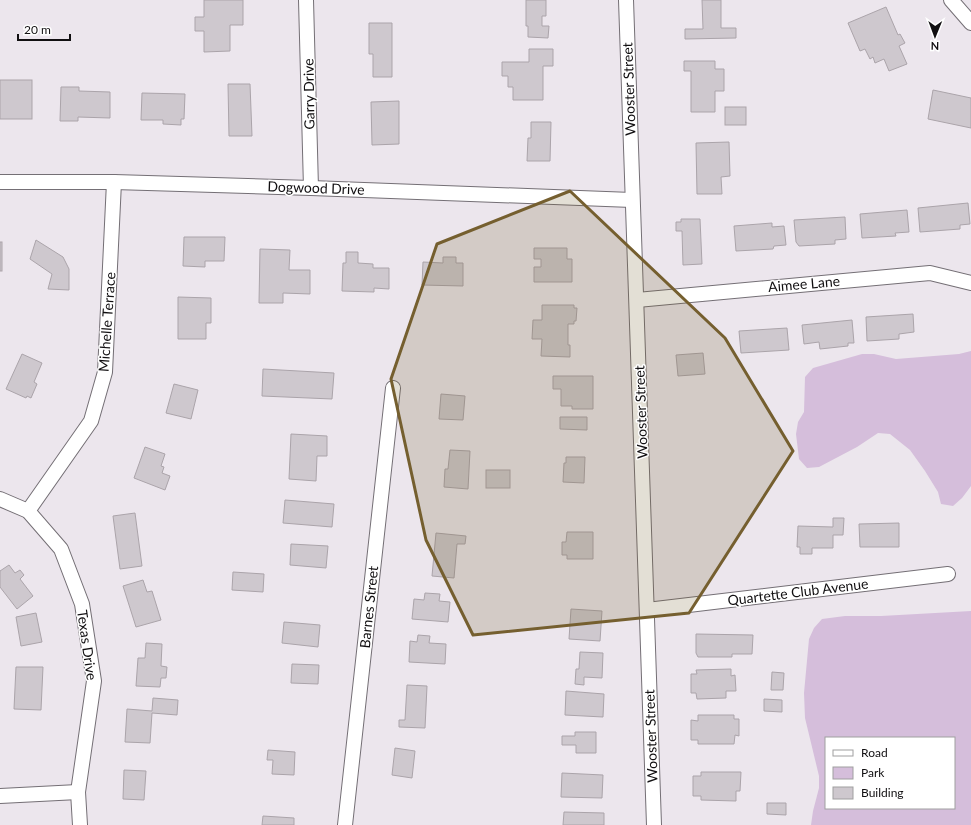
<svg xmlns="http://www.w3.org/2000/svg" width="971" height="825" viewBox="0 0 971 825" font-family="Lato,sans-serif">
<rect width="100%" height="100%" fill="#ece6ed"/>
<g fill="#d5bedb" fill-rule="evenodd">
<polygon points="971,351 971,486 962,498 953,506 941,504 938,492 925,471 910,450 890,434 878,433 857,447 819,467 807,468 799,459 796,434 798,422 804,412 805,377 813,368 862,354 874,354 896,359 959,354"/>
<path d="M971,611V825H811L813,811L819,788V776L805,718L804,693L809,639L814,628L822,619L845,616H881ZM826,738H954V808H826Z"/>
</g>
<g fill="#cec8ce" stroke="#aba4aa">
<polygon points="204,0 243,0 243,25 230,25 230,51 204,52 204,31 195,31 195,17 204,17"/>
<polygon points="526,0 546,0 546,16 542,16 542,26 549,26 548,38 528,37 528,26 526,26"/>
<polygon points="702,0 721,0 721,28 736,28 736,38 685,39 685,29 703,29"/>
<polygon points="886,7 898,35 900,34 905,43 899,46 907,64 889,71 884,59 875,63 873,57 870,59 865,49 860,51 848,23"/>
<polygon points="369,23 392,23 392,77 373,77 373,54 369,54"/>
<polygon points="529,49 553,49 553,66 543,66 543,100 513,100 513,87 508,87 508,76 502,76 502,62 529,62"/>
<polygon points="684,61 715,61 715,69 724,69 724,91 715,91 715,112 691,112 691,71 684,71"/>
<rect x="0" y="80" width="32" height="39"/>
<polygon points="228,84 250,84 252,136 229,136"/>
<polygon points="61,87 79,87 79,91 110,92 110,118 78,117 78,121 60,121"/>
<polygon points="933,90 971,98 971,128 928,119"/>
<polygon points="142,93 185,94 184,119 181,119 181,125 163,124 163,120 141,120"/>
<polygon points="399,101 399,144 372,145 371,102"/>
<rect x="725" y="107" width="21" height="18"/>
<polygon points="531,122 551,122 550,161 527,161 528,138 531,138"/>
<polygon points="729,142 730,176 721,177 722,194 697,194 696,143"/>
<polygon points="968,203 970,224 960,225 960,229 920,232 918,208"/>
<polygon points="907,210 909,232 895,233 896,236 862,238 860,214"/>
<polygon points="845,217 846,239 835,240 835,244 799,246 796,242 794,220"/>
<polygon points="681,219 700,219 702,264 683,265 682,231 676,231 676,222 681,222"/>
<polygon points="772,223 772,227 784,226 786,245 774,246 773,249 736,251 734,226"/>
<polygon points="184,237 225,237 224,261 205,261 205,267 183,266"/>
<polygon points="36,240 63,257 69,269 69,290 48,289 52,274 30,259"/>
<rect x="0" y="242" width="2" height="29"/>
<polygon points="534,248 567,248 567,259 572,259 572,282 534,282 534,267 541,267 541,259 534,259"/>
<polygon points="260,249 290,250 289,270 310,270 310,294 283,293 283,303 259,303"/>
<polygon points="346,252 358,252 358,263 373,264 373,268 389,268 389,289 374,288 374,292 342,291 343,263 346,263"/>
<polygon points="443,257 456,257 456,263 463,263 463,286 422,285 423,262 443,263"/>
<polygon points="178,297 211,298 211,323 206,323 206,339 178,339"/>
<polygon points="542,305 574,305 574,308 577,308 576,321 574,321 574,324 568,324 568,345 570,345 570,357 541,356 542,339 532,339 533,320 542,320"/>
<polygon points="913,314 914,332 899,334 899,339 867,341 866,317"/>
<polygon points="852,320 854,343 848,343 848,346 820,349 819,342 804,344 802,325"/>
<polygon points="787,328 789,350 741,353 739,331"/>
<polygon points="703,353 705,374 678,376 676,355"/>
<polygon points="22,354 42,363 34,382 37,384 31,398 27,396 26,398 6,389"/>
<polygon points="263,369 334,373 332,399 262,396"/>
<polygon points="553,376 593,376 593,409 572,409 572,406 561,406 561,389 553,389"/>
<polygon points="174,384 198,390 191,419 166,413"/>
<polygon points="441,394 465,396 463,420 439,419"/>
<polygon points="560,417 587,417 587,430 560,429"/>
<polygon points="291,434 327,436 327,456 317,456 316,481 289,479"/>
<polygon points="145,447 165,454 161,466 164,467 162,473 170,476 165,490 134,478"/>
<polygon points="450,450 470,451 468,489 444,487 445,469 448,469"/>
<polygon points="566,457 585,457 584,483 563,482 564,463 566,463"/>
<rect x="486" y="470" width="24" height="18"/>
<polygon points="285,500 334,504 332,527 283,523"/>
<polygon points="135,513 142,566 120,569 113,516"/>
<polygon points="833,518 844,518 843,535 833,535 833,548 812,548 812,554 800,554 800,547 797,547 798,526 833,527"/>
<polygon points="899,523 899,547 860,547 859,524"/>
<polygon points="567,532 593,532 593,559 567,559 567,555 562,555 562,542 566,542"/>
<polygon points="436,533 466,536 465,544 457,544 454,578 432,576"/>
<polygon points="291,544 328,546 326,568 290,565"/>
<polygon points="9,565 15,573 20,570 24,575 20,579 33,596 17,609 0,587 0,571"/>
<polygon points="233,572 264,574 263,592 232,590"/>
<polygon points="143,580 147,592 152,591 161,620 136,627 123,586"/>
<polygon points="425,593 440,594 439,601 450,602 448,622 412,619 414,599 424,600"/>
<polygon points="571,609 602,611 600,641 569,639"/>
<polygon points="36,613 42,642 21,646 16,617"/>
<polygon points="284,622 320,625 318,647 282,643"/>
<polygon points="696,634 753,635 752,654 732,654 732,657 698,657 696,653"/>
<polygon points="418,635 430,636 429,643 446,644 445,664 409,662 410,641 417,642"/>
<polygon points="146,643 162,644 161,666 167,667 166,678 161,678 160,687 136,686 138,658 145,658"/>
<polygon points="580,652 603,653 602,678 584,677 584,685 575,684 576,669 579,669"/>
<polygon points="292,664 319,665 318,684 291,683"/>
<polygon points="16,667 43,667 41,710 14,709"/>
<polygon points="731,669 731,676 735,675 736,691 726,691 726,698 697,699 696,693 691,693 691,674 697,674 696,670"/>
<polygon points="772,672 784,673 783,690 771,690"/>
<polygon points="407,685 427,686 425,728 399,727 399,720 405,720"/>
<polygon points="566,691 604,694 603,717 565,715"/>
<polygon points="153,698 178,700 177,715 152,713 150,743 125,742 127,709 152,711"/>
<polygon points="764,699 782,700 782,712 764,711"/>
<polygon points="698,715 734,715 734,719 739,719 739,736 735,735 734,744 698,744 698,740 691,740 691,720 698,721"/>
<polygon points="575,732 596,732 596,753 576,753 576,745 562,745 562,736 575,736"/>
<polygon points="395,748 415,751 412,778 392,775"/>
<polygon points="268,750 295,752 294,775 272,774 273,760 267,760"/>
<polygon points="124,770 146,771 144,800 123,799"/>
<polygon points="701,772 741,772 740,791 736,791 736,801 701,800 701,796 693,796 693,776 701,776"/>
<polygon points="562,773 603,775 602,798 561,797"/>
<polygon points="767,803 786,803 786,815 767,814"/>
<polygon points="564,812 604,813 604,825 563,825"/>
<polygon points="263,816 294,818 294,825 262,825"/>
</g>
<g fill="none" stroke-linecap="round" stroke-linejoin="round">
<g stroke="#746f75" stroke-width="16">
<g id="street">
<polyline points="306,0 311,188"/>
<path d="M626,0C634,275 646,550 654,825"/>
<polyline points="951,0 971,23"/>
<polyline points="0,182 114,182 311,188 632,200"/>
<polyline points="637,300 930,273 971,283"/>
<polyline points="0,499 28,511 61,549 82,604 94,681 78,792 80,825"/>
<polyline points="28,511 91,421 105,372 114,182"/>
<polyline points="647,610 948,574"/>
<polyline points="0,796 78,792"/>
<polyline points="345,825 393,388"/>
</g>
</g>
<use href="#street" stroke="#fff" stroke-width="14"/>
</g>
<path fill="#755f2f" fill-opacity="0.2" stroke="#755f2f" stroke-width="3" stroke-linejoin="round" d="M570,191L725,338L793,451L689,613L473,635L426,540L391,379L437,244Z"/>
<g text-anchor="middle" stroke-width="3" stroke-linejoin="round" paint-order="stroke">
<g font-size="14" fill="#110f11" stroke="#fff">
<text transform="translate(629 89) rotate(-92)" y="5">Wooster Street</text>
<text transform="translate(309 94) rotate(-91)" y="5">Garry Drive</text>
<text transform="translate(316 188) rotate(2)" y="5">Dogwood Drive</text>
<text transform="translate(804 284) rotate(-5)" y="5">Aimee Lane</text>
<text transform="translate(107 322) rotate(-86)" y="5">Michelle Terrace</text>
<text transform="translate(641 412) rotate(-92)" y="5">Wooster Street</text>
<text transform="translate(798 592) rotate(-7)" y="5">Quartette Club Avenue</text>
<text transform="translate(369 607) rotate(-84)" y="5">Barnes Street</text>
<text transform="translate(87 645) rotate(82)" y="5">Texas Drive</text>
<text transform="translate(651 736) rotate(-92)" y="5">Wooster Street</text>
</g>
</g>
<rect x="825" y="737" width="130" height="72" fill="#ffffff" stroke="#a09fa0"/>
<rect x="833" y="750" width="20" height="6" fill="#ffffff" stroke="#a09fa0"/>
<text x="861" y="757" font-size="12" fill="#110f11">Road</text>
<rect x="833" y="767" width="20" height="12" fill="#d5bedb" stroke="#a09fa0"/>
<text x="861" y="777" font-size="12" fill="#110f11">Park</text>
<rect x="833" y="787" width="20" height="12" fill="#cec8ce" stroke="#a09fa0"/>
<text x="861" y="797" font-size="12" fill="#110f11">Building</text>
<g transform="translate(935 36) rotate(181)" stroke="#ffffff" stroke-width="3" paint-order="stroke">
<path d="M0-3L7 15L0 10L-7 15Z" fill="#110f11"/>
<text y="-6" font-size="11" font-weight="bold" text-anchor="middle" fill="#110f11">N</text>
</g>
<path d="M18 34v6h52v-6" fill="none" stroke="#110f11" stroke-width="2"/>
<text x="24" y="34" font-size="12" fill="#110f11" stroke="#ffffff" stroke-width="3" paint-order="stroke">20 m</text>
</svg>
